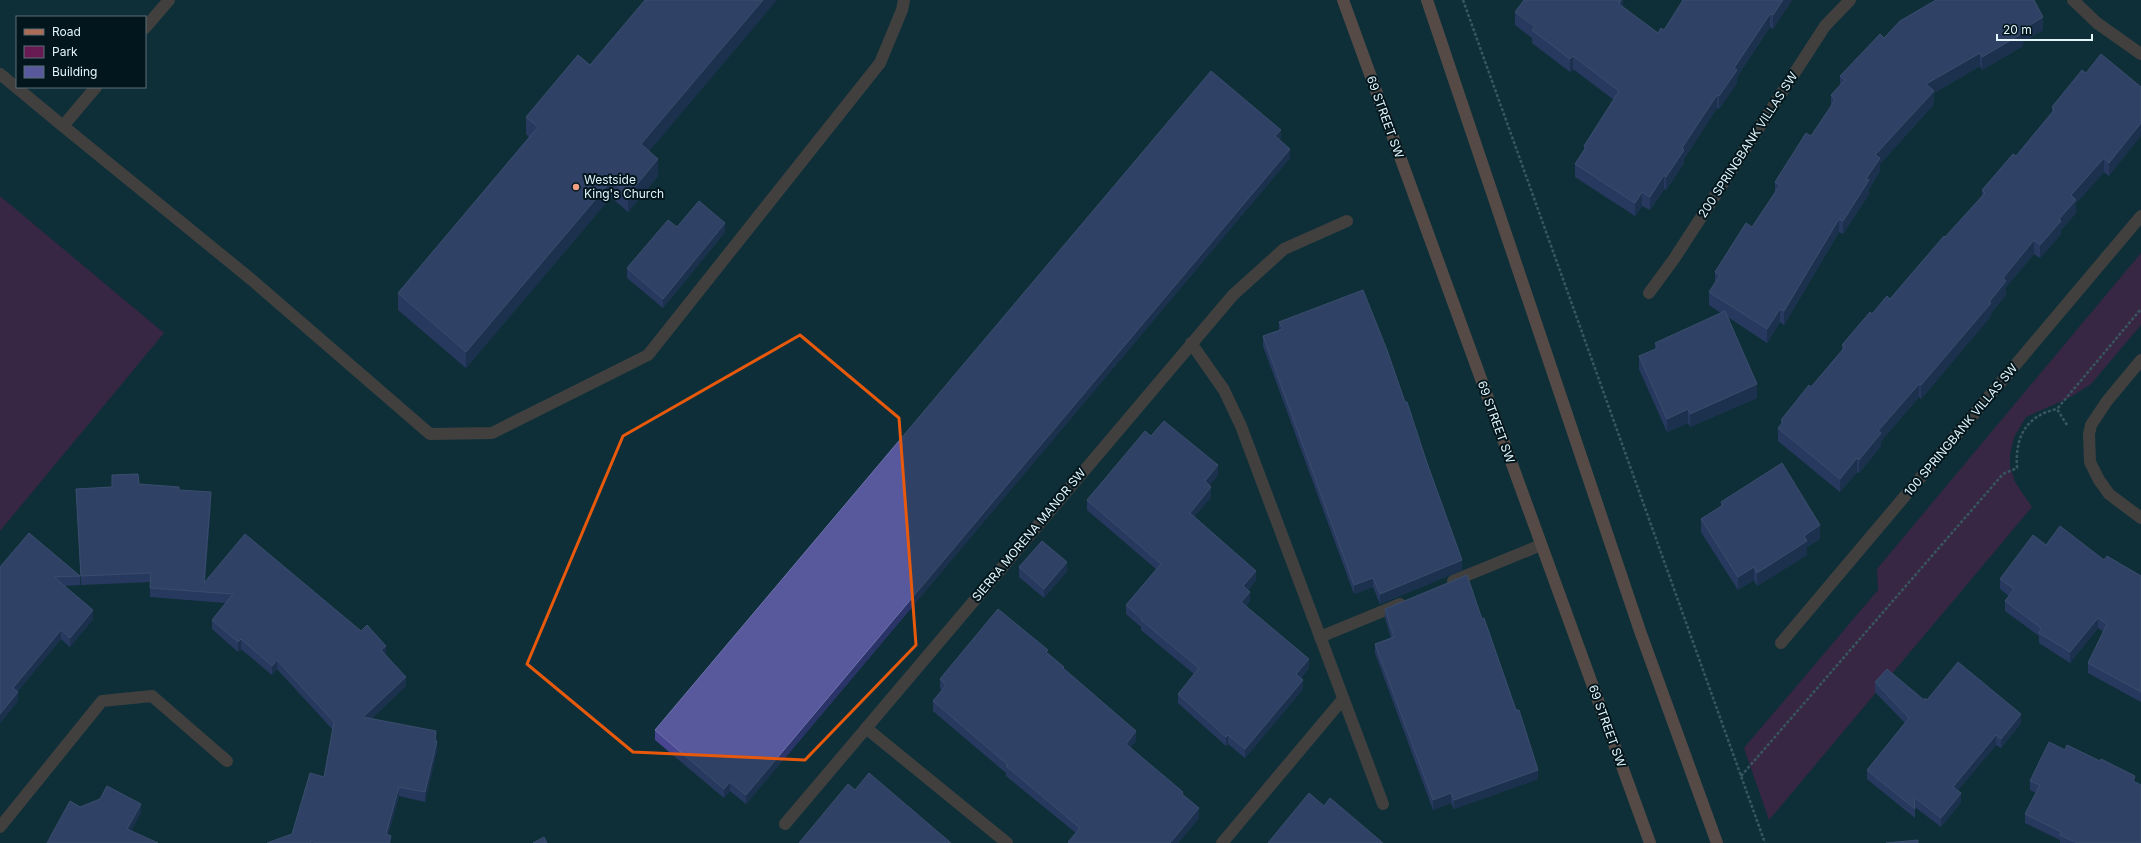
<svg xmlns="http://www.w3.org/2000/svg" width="2141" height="843" viewBox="0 0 2141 843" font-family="Inter,sans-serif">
<rect width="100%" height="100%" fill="#0e2f39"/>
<g fill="#681b53">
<polygon points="0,196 164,333 0,531"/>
<polygon points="2141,253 2141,325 2091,384 2071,397 2026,417 2014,437 2010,454 2010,466 2015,482 2032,507 1769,820 1744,748 1878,590 1877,569"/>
</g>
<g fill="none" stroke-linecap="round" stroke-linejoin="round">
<g stroke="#6c868e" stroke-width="2.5" stroke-dasharray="3 2" stroke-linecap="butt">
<polyline points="1463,0 1765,843"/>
<polyline points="2067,425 2057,409 2141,309"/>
<path d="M1741,776L2003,474L2017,468C2015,438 2025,416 2057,409"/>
</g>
<g stroke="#7e5547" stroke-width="12">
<polyline points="145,28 169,0"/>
<polyline points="0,74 63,126 96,87"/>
<polyline points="63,126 252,280 430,434 492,433 648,355 880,63 902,10 904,0"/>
</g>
<g stroke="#7e5547" stroke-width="12">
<polyline points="2073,0 2097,23 2141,54"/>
<polyline points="1649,293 1674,259 1825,26 1850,0"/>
<polyline points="1191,343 1224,390 1241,426 1383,804"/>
<polyline points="2141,360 2107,401 2091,425 2089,434 2090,462 2099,480 2109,494 2141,518"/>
<polyline points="1453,581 1541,545"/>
<polyline points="1320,637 1400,604"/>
<polyline points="1781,643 2141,216"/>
<polyline points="866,728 1007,843"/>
<polyline points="785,824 1233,295 1284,249 1347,221"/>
<polyline points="0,827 102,701 152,696 227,761"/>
<polyline points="1222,843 1343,699"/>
</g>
<g stroke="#ac6c55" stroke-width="12">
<polyline points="1343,0 1650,843"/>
<polyline points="1427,0 1640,631 1717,843"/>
</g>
</g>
<g fill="#484591">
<polygon points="1623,0 1623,7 1658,33 1664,30 1683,0 1792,0 1773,29 1770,27 1737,77 1737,83 1719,109 1717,108 1684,159 1684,163 1666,190 1664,189 1650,210 1642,206 1635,216 1575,177 1575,164 1584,151 1584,146 1614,100 1573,69 1570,72 1532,43 1532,38 1515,25 1515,12"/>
<polygon points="2043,30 2023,42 2023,46 1982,70 1980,66 1934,93 1934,104 1880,164 1880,171 1869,189 1869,194 1843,234 1839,232 1784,325 1780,322 1767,343 1728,317 1757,398 1690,427 1688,423 1667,432 1639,369 1639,356 1655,349 1655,343 1721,313 1709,305 1709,292 1715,283 1715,272 1752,227 1775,193 1775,182 1811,136 1831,107 1831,95 1840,85 1840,76 1884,38"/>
<polygon points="2086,73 2141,87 2109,176 2104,172 2076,203 2076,213 2061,230 2061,234 2040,258 2034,254 2006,287 2006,295 1991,313 1991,316 1921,399 1919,397 1881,441 1881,446 1859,473 1857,472 1840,492 1778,441 1778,428 1781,425 1781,420 1811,387 1842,350 1842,345 1872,314 1890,299 1982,196 1982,190 2016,156 2052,113 2052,107"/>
<polygon points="526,117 649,151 658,176 628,212 611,197 466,368 398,310 398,293 529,137 526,134"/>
<polygon points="1281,139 1280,140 1290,158 746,804 730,791 724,798 655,740 655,730"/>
<polygon points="677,227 725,232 663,308 627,278 627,268"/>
<polygon points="1279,322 1405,402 1427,463 1462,570 1380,604 1373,587 1354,594 1263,346 1263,336 1279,331"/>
<polygon points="1151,436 1218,475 1209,485 1211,497 1194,517 1256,580 1248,590 1250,601 1246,606 1309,668 1301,678 1303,689 1245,758 1228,744 1226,746 1178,703 1178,694 1194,674 1141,630 1141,627 1126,614 1126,605 1156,569 1087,510 1087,500"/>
<polygon points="112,475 139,484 179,490 211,502 205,582 385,655 406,686 371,719 436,741 437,750 425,802 399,796 388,835 391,843 267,843 292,834 324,777 333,730 277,669 272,675 241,649 238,652 212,629 212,620 226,603 150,597 150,582 81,585 76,489 112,487"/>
<polygon points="1721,502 1820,539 1807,547 1807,555 1757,586 1754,580 1738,590 1701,532 1701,519 1721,506"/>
<polygon points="2046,545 2104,560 2141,576 2141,702 2088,673 2088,663 2104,632 2098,628 2070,663 2039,643 2039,636 2005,611 2005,601 2009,596 2000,589 2000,579"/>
<polygon points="0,567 80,576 80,585 64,586 93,619 70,647 61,639 18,691 18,701 0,723"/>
<polygon points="1019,567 1067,571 1044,598 1019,577"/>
<polygon points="1385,609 1538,779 1454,809 1451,803 1433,810 1375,653 1375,644 1391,638 1385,618"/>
<polygon points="1048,653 1136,741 1130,748 1183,795 1199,818 1178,843 1068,843 1076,833 1006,776 1006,773 933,711 933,701 942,690 940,689 940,679"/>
<polygon points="1875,682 1924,700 2021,723 2001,748 1996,745 1958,790 1961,802 1941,827 1915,807 1915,818 1867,779 1867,770 1905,723 1875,692"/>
<polygon points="2065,750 2135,782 2141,843 2060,843 2060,840 2025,823 2025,814 2036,793 2030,790 2030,781"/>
</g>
<g fill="#2a3469">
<polygon points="763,0 777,0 641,161 641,144"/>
<polygon points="1621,0 1623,0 1623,12 1619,4"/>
<polygon points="1783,0 1792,0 1773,29 1773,15"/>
<polygon points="1770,14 1770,27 1737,77 1737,83 1719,109 1719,96 1734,68"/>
<polygon points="2043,17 2043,30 2023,42 2023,46 1982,70 1982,57 2022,30"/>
<polygon points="1980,53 1980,66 1934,93 1934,104 1880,164 1880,171 1869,189 1869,194 1843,234 1843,221 1866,179 1875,155 1926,84"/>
<polygon points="1573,56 1573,69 1570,72 1570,59"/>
<polygon points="1717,95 1717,108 1684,159 1684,163 1666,190 1666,177 1682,148"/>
<polygon points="2141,112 2141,136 2109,176 2109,163"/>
<polygon points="1281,130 1281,139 1275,145 1275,136"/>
<polygon points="1290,149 1290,158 746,804 746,795"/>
<polygon points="2104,158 2104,172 2076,203 2076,213 2061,230 2061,234 2040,258 2040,245 2059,219 2071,195"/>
<polygon points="658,159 658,176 628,212 628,195"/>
<polygon points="1664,175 1664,189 1650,210 1650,197"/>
<polygon points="611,181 611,197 466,368 466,352"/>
<polygon points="1642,192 1642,206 1635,216 1635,203"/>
<polygon points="1839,219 1839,232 1784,325 1784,311"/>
<polygon points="725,223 725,232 663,308 663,299"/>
<polygon points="2034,240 2034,254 2006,287 2006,295 1991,313 1991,316 1921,399 1921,385 2003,278"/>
<polygon points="1780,309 1780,322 1767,343 1767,329"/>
<polygon points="1757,384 1757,398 1690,427 1690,414"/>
<polygon points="1919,384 1919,397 1881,441 1881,446 1859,473 1859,460 1878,431"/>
<polygon points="1688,409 1688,423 1667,432 1667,419"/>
<polygon points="1857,458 1857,472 1840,492 1840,479"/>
<polygon points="1218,465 1218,475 1205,491 1205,481"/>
<polygon points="1211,487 1211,497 1190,522 1190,513"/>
<polygon points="211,492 211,502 204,592 204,583"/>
<polygon points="1820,525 1820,539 1807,547 1807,555 1757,586 1757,573 1804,536"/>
<polygon points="1462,560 1462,570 1380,604 1380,594"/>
<polygon points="1067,562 1067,571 1044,598 1044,589"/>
<polygon points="1754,567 1754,580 1738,590 1738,577"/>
<polygon points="1256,571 1256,580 1243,595 1243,586"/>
<polygon points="1373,578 1373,587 1354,594 1354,585"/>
<polygon points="1250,592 1250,601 1241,612 1241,602"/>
<polygon points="93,610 93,619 70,647 70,638"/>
<polygon points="2098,618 2098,628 2070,663 2070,652"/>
<polygon points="61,630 61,639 13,697 13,688"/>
<polygon points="241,639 241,649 238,652 238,642"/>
<polygon points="386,646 386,655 381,650"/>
<polygon points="1309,659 1309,668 1296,683 1296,674"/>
<polygon points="277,660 277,669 272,675 272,666"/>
<polygon points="406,677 406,686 363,726 363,717"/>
<polygon points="1303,680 1303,689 1245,758 1245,749"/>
<polygon points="18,692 18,701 0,723 0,714"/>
<polygon points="2021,714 2021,723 2001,748 2001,739"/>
<polygon points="436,731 437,750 425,802 425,792"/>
<polygon points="1136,731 1136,741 1126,753 1126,744"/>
<polygon points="1228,735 1228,744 1226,746 1226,737"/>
<polygon points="1996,735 1996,745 1953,796 1953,787"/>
<polygon points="1538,770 1538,779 1454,809 1454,800"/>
<polygon points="2135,776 2135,785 2133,781"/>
<polygon points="730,782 730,791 724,798 724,789"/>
<polygon points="399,787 399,796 386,843 386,834"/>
<polygon points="1451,793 1451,803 1433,810 1433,800"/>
<polygon points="1961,793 1961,802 1941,827 1941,818"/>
<polygon points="141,804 141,813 127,838 127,829"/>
<polygon points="1199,808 1199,818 1178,843 1170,843"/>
<polygon points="391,836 391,843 389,843"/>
</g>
<g fill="#58589c" stroke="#6e71ab">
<polygon points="645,0 763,0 641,144 658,159 628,195 611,181 466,352 398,293 538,127 526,117 578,55 590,65"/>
<polygon points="1524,0 1621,0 1619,4 1658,33 1661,28 1664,30 1683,0 1783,0 1773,15 1770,14 1734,68 1737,70 1719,96 1717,95 1682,148 1684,150 1666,177 1664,175 1650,197 1642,192 1635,203 1575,164 1586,147 1584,146 1619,91 1573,56 1570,59 1532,30 1535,27 1515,12"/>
<polygon points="1936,0 2034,0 2043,17 2022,30 2023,33 1982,57 1980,53 1926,84 1934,91 1875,155 1880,158 1866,179 1869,180 1843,221 1839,219 1784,311 1780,309 1767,329 1709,292 1720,275 1715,272 1746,223 1752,227 1780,185 1775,182 1806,133 1811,136 1835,100 1831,95 1845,80 1840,76 1880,34 1884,38 1900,21"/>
<polygon points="2101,54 2141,87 2141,123 2109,163 2104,158 2071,195 2076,200 2059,219 2061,221 2040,245 2034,240 2003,278 2006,281 1989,302 1991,303 1921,385 1919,384 1878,431 1881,433 1859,460 1857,458 1840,479 1778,428 1783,422 1781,420 1809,385 1811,387 1845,347 1842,345 1870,312 1872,314 1887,296 1890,299 1944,236 1945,237 1985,193 1982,190 2013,154 2016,156 2054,110 2052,107 2082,70 2086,73"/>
<polygon points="1211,71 1281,130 1275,136 1290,149 746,795 730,782 724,789 655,730"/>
<polygon points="699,201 725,223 663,299 627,268 668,220 677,227"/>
<polygon points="1363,290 1387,350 1405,402 1407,402 1427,463 1462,560 1380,594 1373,578 1354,585 1263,336 1283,329 1279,322"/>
<polygon points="1725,311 1757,384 1690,414 1688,409 1667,419 1639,356 1658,348 1655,343"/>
<polygon points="1164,421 1218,465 1205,481 1211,487 1190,513 1256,571 1243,586 1250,592 1241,602 1309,659 1296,674 1303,680 1245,749 1228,735 1226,737 1178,694 1199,668 1141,620 1142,619 1126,605 1161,564 1087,500 1145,431 1151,436"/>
<polygon points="1782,463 1820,525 1804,536 1807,541 1757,573 1754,567 1738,577 1701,519 1723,505 1721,502"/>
<polygon points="138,474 139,484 179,487 179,490 211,492 204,583 245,534 361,631 367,625 386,646 381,650 406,677 363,717 436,731 435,741 437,741 425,792 399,787 386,834 391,836 389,843 318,843 310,841 311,843 267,843 292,834 310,773 324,777 334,722 277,660 272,666 241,639 238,642 212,620 233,594 150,588 151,573 81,576 76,489 112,487 112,475"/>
<polygon points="2060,526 2104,560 2107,556 2141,576 2141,692 2088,663 2107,624 2098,618 2070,652 2039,633 2041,628 2005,601 2014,589 2000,579 2033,535 2046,545"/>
<polygon points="29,533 80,576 54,577 93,610 70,638 61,630 13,688 18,692 0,714 0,567"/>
<polygon points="1042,541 1067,562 1044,589 1019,567"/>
<polygon points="1467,575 1482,619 1484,618 1516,710 1519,710 1538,770 1454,800 1451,793 1433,800 1375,644 1394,637 1385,609"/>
<polygon points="998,609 1048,650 1046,652 1064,667 1063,668 1136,731 1126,744 1183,792 1182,794 1199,808 1170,843 1069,843 1068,842 1080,828 1006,766 1008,765 933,701 946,685 940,679"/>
<polygon points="1958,662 2021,714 2001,739 1996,735 1953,787 1961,793 1941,818 1914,797 1915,809 1867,770 1909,718 1875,682 1887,669 1924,700 1925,698 1927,700"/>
<polygon points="2049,742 2065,750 2067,745 2100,761 2101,759 2135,776 2133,781 2141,785 2141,843 2077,843 2060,835 2061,832 2025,814 2040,785 2030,781"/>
<polygon points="869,773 951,843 799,843 848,784 855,790"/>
<polygon points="107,786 141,804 127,829 158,843 47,843 70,801 80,807 100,799"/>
<polygon points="1309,793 1324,806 1330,798 1383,843 1268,843"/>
<polygon points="544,837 547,843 533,843"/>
<polygon points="1918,840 1918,843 1886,843"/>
</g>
<path d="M0 0H2141V843H0ZM800,335L899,418L916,645L805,760L633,752L527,664L623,436Z" fill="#0e2f39" fill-opacity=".55" fill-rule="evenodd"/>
<path fill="none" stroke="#e8590c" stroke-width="3" stroke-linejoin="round" d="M800,335L899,418L916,645L805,760L633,752L527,664L623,436Z"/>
<circle fill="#f3a082" stroke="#02161d" stroke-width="1.5" cx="576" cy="187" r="4"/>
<g text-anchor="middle" stroke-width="4" stroke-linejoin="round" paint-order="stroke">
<g font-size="12" fill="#e3f5fb" stroke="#02161d">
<text transform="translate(1385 117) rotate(70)" y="4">69 STREET SW</text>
<text transform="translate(1748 145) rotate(-57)" y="4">200 SPRINGBANK VILLAS SW</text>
<text transform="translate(1496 422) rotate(70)" y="4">69 STREET SW</text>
<text transform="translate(1961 430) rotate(-50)" y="4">100 SPRINGBANK VILLAS SW</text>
<text transform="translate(1029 535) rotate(-50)" y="4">SIERRA MORENA MANOR SW</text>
<text transform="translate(1607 726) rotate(70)" y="4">69 STREET SW</text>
</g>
<g font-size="12" fill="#e3f5fb" stroke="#02161d" text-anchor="start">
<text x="584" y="184">Westside<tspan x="584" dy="14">King's Church</tspan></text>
</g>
</g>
<rect x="16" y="16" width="130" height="72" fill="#02161d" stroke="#5c6f76"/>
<rect x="24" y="29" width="20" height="6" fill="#ac6c55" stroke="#5c6f76"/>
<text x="52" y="36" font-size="12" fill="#e3f5fb">Road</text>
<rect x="24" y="46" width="20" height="12" fill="#681b53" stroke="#5c6f76"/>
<text x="52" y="56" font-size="12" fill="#e3f5fb">Park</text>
<rect x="24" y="66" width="20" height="12" fill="#58589c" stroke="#5c6f76"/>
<text x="52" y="76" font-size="12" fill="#e3f5fb">Building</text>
<path d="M1997 34v6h95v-6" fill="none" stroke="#e3f5fb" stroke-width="2"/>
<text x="2003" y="34" font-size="12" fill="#e3f5fb" stroke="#02161d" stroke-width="3" paint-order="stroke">20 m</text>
</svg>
